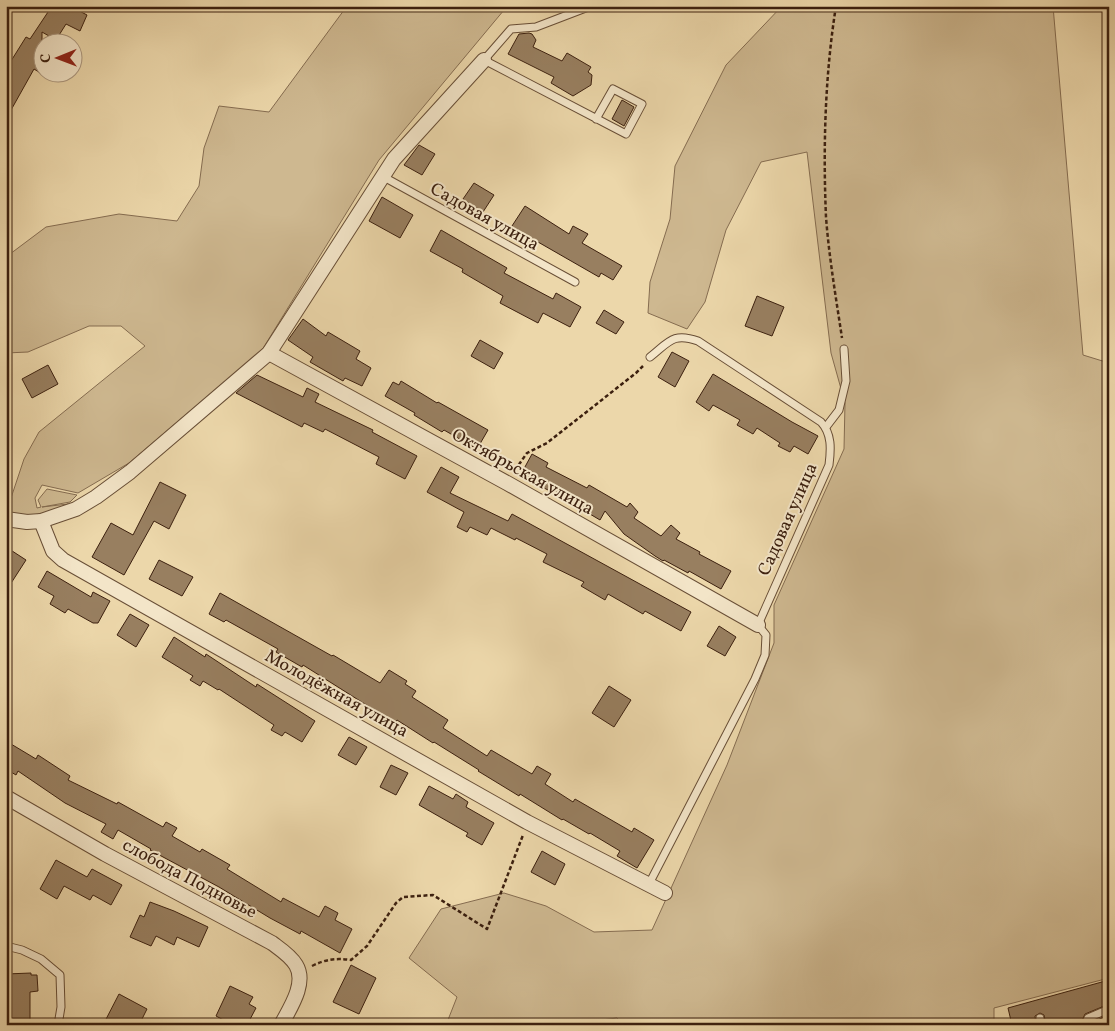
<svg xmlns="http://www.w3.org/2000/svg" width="1115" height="1031" viewBox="0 0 1115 1031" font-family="Vollkorn,serif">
<rect width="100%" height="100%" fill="#ecd7aa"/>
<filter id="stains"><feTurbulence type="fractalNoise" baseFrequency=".004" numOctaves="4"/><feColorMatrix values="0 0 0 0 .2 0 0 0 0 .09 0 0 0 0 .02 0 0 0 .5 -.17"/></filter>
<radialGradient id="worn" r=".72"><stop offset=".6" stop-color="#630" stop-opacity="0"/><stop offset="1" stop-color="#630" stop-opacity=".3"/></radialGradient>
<g fill="#ceb890" stroke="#856c50">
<polygon points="347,6 511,6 504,10 379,160 262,350 129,463 78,493 42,485 35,498 37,508 41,507 38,500 47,489 77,495 70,502 42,507 68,504 35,518 6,513 24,459 39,432 145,346 121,326 89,326 28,352 6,353 6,257 46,227 119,214 177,221 199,186 204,148 219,106 269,112"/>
<polygon points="782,6 1053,6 1083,355 1109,363 1109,978 994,1008 994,1025 624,1025 617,1018 560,1025 446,1025 457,997 409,958 441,909 504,893 546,906 594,932 652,930 727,765 774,643 774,605 844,449 845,403 831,353 807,152 761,162 726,230 705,302 687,329 648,313 650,282 670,219 675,166 726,65"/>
</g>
<g fill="#987f60" stroke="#3c200f">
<polygon points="52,6 70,6 87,15 80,31 66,24 56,40 42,32 42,74 34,69 6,119 6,69 26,37 30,39"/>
<polygon points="529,33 532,34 536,40 533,47 562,61 567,53 591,67 588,72 592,75 591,85 573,96 551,83 554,77 508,54 519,34"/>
<polygon points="622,100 634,107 624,126 612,119"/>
<polygon points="419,145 435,154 422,175 404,165"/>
<polygon points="474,183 494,195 483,212 463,199"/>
<polygon points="382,197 413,215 400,238 369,221"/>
<polygon points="525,206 569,234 573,226 588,234 582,243 622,266 613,280 601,273 599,277 538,242 536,245 510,229"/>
<polygon points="441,230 507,268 504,273 553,299 556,293 581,307 570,327 543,313 538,323 500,303 503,296 462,272 463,269 430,251"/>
<polygon points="757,296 784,307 772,336 745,326"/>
<polygon points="604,310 624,322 616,334 596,323"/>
<polygon points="303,319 326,336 328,332 360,351 356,359 371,368 362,386 345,378 343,381 310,362 313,357 288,340"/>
<polygon points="480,340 503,353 494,369 471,356"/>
<polygon points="672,352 689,361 675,387 658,377"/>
<polygon points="48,365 58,384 32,398 22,379"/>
<polygon points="713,374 792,422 818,436 808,454 794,446 790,452 778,446 780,443 757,428 753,434 737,425 740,420 713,405 709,411 696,402"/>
<polygon points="257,375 303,397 307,388 319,394 315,402 373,430 372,432 417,456 405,479 376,464 379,457 325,429 323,432 304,423 302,427 236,393"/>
<polygon points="401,381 437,403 438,402 488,430 477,449 444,430 442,432 414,415 415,413 385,396 393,382 399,385"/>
<polygon points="532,454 548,463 546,467 587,488 589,485 627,507 630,503 638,512 634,518 661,536 671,525 680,533 676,539 700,552 699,554 731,571 721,589 689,571 688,573 664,560 663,561 655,556 624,534 605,511 600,520 558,495 520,476"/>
<polygon points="441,467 459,477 450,493 508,521 512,514 691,612 681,631 645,611 643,614 608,594 605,600 581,586 584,582 543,562 547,554 516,538 515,540 491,528 487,535 470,527 467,532 457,527 464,512 427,492"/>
<polygon points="160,482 186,495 169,529 154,521 124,575 92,557 111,523 133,535"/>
<polygon points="6,547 26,560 6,591"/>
<polygon points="159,560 193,577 182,596 149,579"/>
<polygon points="47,571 91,597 93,592 110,601 98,623 93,623 68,609 65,613 50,604 54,596 38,587"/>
<polygon points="220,593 332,656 333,655 380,683 389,670 407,681 405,684 416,691 412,697 448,720 443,728 487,756 491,750 532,774 537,766 551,774 545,784 573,802 575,799 632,832 634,828 654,840 637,868 617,856 620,851 590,833 589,834 563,819 562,820 520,794 519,796 478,771 479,770 434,742 433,743 397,720 395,723 303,665 302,667 276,652 278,649 226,620 224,622 209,614"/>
<polygon points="130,614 149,625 136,647 117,635"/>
<polygon points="719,626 736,637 725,656 707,646"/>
<polygon points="174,637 205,657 206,654 256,687 257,684 315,721 302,742 285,732 282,736 271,730 274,725 219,689 218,690 203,681 200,686 190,680 193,676 162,657"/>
<polygon points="609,686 631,700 614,727 592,713"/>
<polygon points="349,737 367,747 356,765 338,755"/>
<polygon points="6,741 36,759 38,755 70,776 68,780 117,804 118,802 163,827 166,822 177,828 172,836 200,852 202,849 230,865 227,869 281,902 283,898 319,917 325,906 338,913 335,920 352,929 340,953 301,931 300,934 270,918 219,887 150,850 151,849 118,830 113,839 101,832 106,824 65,803 18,771 16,775 6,769"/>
<polygon points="391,765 408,773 396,795 380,787"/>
<polygon points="429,786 453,799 456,794 468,802 466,807 494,823 482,845 466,836 468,833 419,805"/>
<polygon points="542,851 565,864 555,885 531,872"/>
<polygon points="56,860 87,877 92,869 122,885 111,905 93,895 90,900 64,886 57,899 40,889"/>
<polygon points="150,902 174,911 208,927 199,947 177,937 174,945 156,936 151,946 130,937 140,915 144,917"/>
<polygon points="351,965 376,978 359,1014 333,1002"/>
<polygon points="31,973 31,975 37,975 38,991 30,992 30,1025 6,1025 6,974"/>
<polygon points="1109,980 1109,1004 1085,1014 1080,1025 1046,1025 1044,1015 1040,1013 1035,1016 1036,1025 1012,1025 1008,1008"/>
<polygon points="230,986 253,997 249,1004 256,1008 247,1025 233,1025 216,1016"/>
<polygon points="119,994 147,1009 139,1025 103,1025"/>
<polygon points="1109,1015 1109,1025 1091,1025 1092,1022"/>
</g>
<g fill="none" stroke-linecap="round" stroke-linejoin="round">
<g stroke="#684e36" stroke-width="9">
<g id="lane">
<polyline points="591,6 536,27 511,29 484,60 626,134 642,104 613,89 596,119"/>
<polyline points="382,176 575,282"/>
<polyline points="826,427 839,410 846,381 844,349"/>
<path d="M649,884L755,679L765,655L766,635L758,625L829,465C831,449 832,434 821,422L698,341C673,332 669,342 650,357"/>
<polyline points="6,946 22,950 41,959 60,975 61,1007 58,1025"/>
<polyline points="1040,1018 1041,1025"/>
<polyline points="1085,1025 1088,1018 1109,1009"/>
</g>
</g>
<g stroke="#684e36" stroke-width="16">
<g id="street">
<polyline points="269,353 507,483 758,625"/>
<polyline points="6,519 27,522 41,521 76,509 96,497 130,472 269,353 394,159 484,60"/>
<polyline points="41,521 53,551 63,560 527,822 665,893"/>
<path d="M6,797L105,854L272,943C280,949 290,955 296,965C307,983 290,1008 281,1025"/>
</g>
</g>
<g stroke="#3c200f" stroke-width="2.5" stroke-dasharray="4 2.5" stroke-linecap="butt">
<path d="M836,6C825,75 823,147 826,217C829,257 836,298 842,338"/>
<polyline points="515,470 527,453 547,443 636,373 643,366"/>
<path d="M312,966C326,959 336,958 351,960L367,946L396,903L403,897L433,895L487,929L523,835"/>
</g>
<use href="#lane" stroke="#f3e5c8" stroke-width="7"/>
<use href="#street" stroke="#f3e5c8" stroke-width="14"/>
</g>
<g text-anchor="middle" stroke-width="4" stroke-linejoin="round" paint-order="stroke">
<g font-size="18" fill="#3c200f" stroke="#f3e5c8">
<text transform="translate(485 216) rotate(29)" y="6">Садовая улица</text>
<text transform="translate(523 471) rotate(29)" y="6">Октябрьская улица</text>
<text transform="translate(787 519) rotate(-66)" y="6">Садовая улица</text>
<text transform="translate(337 693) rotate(29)" y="6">Молодёжная улица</text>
<text transform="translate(190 878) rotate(28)" y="6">слобода Подновье</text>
</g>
</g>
<rect width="1115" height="1031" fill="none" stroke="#ecd7aa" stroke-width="25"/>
<rect x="8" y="8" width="1100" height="1016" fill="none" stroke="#3c200f" stroke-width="2.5"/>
<rect x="12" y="12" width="1090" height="1006" fill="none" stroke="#3c200f"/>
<g transform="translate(58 58) rotate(269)"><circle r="24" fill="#f3e5c8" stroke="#aa967e"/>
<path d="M0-4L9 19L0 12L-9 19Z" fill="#8f2418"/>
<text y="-8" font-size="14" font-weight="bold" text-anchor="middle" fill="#3c200f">С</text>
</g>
<rect width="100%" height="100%" filter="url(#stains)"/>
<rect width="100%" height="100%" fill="url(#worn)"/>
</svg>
